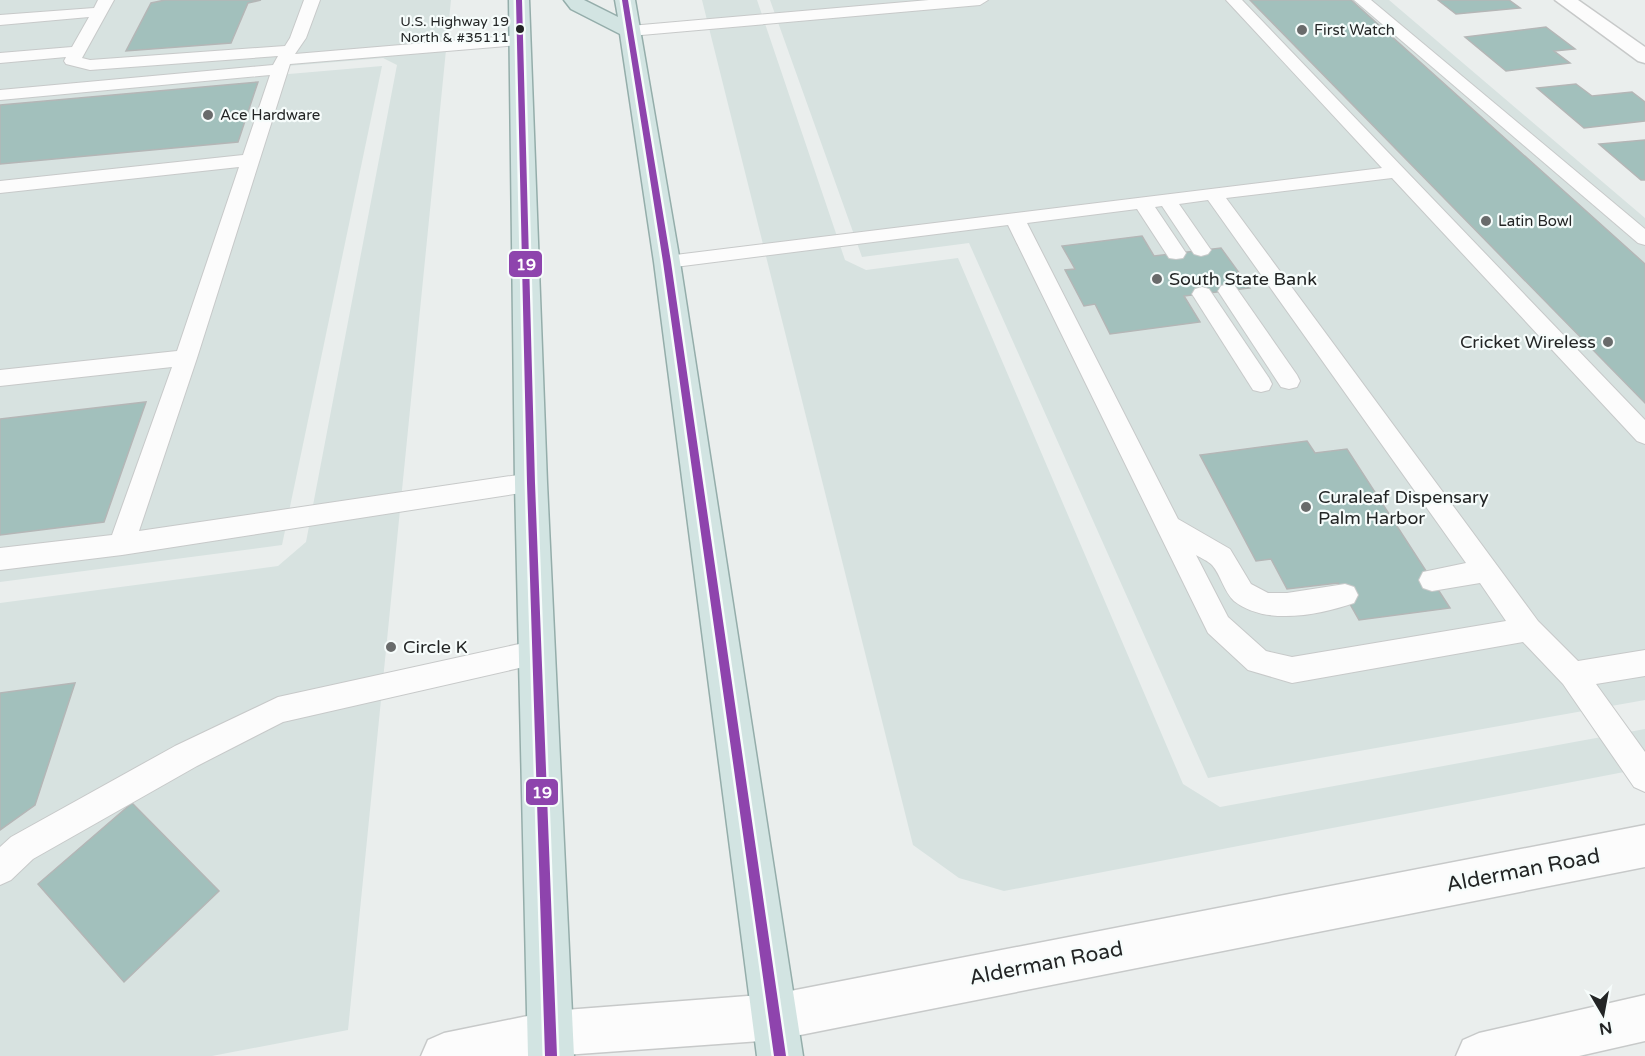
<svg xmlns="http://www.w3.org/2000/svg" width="1645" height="1056" viewBox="0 0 1645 1056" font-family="'Varela Round',sans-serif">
<rect width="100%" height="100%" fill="#eaeeed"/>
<g fill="#d7e2e0">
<polygon points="0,0 451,0 348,1030 212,1056 0,1056 0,603 278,566 306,542 397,65 383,58 0,90"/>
<polygon points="702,0 757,0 845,260 866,270 958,258 1183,784 1220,807 1645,729 1645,768 1004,891 959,878 913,845"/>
<polygon points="770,0 1389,0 1645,218 1645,700 1208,778 969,243 862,257"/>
<polygon points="382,66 282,545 0,582 0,99"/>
</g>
<g fill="#a2c0bc" stroke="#b4b6b6" stroke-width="1.5">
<polygon points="165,0 261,0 248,3 231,43 126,51 151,3"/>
<polygon points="1250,0 1351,0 1645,264 1645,403"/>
<polygon points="1438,0 1509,0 1520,8 1456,14"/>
<polygon points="1546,27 1575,49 1554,51 1570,63 1506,71 1465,37"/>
<polygon points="258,82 238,142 0,164 0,105"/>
<polygon points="1576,84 1592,96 1632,92 1645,102 1645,121 1584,128 1537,88"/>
<polygon points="1645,140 1645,180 1641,180 1599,144"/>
<polygon points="1142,236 1154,256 1221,248 1250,288 1184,296 1200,322 1110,334 1095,304 1084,306 1065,270 1075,269 1062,246"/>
<polygon points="146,402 104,522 0,535 0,419"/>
<polygon points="1307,441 1315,453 1347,449 1450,608 1359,620 1338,583 1287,589 1271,559 1256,561 1200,455"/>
<polygon points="75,683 35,805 0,830 0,693"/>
<polygon points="132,803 219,891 124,982 38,884"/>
</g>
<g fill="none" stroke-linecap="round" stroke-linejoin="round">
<g stroke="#c7c9c9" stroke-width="2">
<g id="service">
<polygon points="98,0 114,0 82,58 90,60 285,46 290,38 304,0 320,0 306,38 295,54 520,35 528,40 520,45 290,64 197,358 139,531 531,473 540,476 543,483 540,490 122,555 0,570 0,548 112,535 172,367 0,386 0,370 177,351 239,167 0,193 0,181 243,155 270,75 0,100 0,90 273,65 278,56 90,70 66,64 64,61 66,57 0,63 0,53 72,47 89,17 0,25 0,15 94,8"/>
<polygon points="929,0 988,0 980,5 630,36 622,31 630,26"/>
<path d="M1226,0H1242L1645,420V444L1637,441L1392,178L1226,198L1538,621L1578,661L1645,650V676L1596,684L1645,752V792L1634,787L1563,684L1523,642L1292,683L1248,670L1208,633L1008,225L667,268L660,267L657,262L660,257L667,256L1382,168ZM1208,200L1466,563L1423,572L1419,580L1423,588L1432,591L1480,583L1506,621L1292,657L1266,651L1228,617L1196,555C1201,558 1208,561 1212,565C1221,575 1224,592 1234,601C1265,626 1320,615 1354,603L1358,595L1354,587L1345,584L1287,593H1268L1251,584L1230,549L1178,519L1027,223L1137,209L1169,258L1176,259L1183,258L1186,253L1155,207L1162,206L1194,254L1201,256L1208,254L1211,250L1179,204Z"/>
<polygon points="1354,0 1371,0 1645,229 1645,245 1638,243"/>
<polygon points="1228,284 1235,286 1297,375 1300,381 1297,387 1289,389 1281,387 1218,291 1221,286"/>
<polygon points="1202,287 1209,289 1269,378 1272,384 1269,390 1261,392 1253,390 1192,294 1195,289"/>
<polygon points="537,640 547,643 551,652 547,661 537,664 283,722 197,766 33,859 11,880 0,885 0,847 11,837 175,746 278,697"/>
</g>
</g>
<g stroke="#c7c9c9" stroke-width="3">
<polygon id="minor" points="1555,0 1578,0 1645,47 1645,63 1638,61"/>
</g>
<g stroke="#c7c9c9" stroke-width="3">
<polygon id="tertiary" points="552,1011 568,1018 575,1034 568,1050 554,1056 421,1056 428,1040 444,1033"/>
</g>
<g stroke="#c7c9c9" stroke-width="3">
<g id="secondary">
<polygon points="1645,825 1645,867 775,1040 550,1056 536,1050 529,1034 536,1018 552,1011 775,994"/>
<polygon points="1645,995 1645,1041 1579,1056 1456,1056 1463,1040 1479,1033"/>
</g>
</g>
<g stroke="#94adaa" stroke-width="3">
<g id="trunk">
<polygon points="509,0 529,0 547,483 574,1056 528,1056 515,483"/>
<polygon points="564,0 584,0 618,17 615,0 635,0 680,262 803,1056 757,1056 654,262 620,34 571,9"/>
</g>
</g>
<use href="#service" fill="#fcfcfc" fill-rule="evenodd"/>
<use href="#minor" fill="#fcfcfc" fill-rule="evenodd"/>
<use href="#tertiary" fill="#fcfcfc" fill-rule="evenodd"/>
<use href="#secondary" fill="#fcfcfc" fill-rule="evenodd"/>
<use href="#trunk" fill="#d2e4e2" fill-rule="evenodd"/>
<g stroke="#f6fcfb" stroke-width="5">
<g id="bus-1">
<polygon points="516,0 522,0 535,483 557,1056 545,1056 527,483"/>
<polygon points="622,0 628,0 671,262 786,1056 774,1056 663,262"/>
</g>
</g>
<use href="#bus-1" fill="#8e44ad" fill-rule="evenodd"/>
</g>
<circle fill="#232525" stroke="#f6fcfb" stroke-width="2" cx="520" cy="29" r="5"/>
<g fill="#696b6b" stroke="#f6fcfb" stroke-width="2">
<circle cx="1302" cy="30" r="6"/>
<circle cx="208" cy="115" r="6"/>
<circle cx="1486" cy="221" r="6"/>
<circle cx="1157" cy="279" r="6"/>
<circle cx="1608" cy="342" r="6"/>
<circle cx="1306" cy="507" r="6"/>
<circle cx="391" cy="647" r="6"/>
</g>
<g text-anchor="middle" stroke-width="4.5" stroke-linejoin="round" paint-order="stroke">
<g font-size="14" fill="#232525" stroke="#f6fcfb" text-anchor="end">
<text x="509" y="26">U.S. Highway 19<tspan x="509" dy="16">North &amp; #35111</tspan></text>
</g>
<g font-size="15" fill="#232525" stroke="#f6fcfb" text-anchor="start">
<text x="1314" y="35">First Watch</text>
<text x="220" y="120">Ace Hardware</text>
<text x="1498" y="226">Latin Bowl</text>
</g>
<g font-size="18" fill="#232525" stroke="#f6fcfb" text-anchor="start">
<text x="1169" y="285">South State Bank</text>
<text x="1596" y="348" text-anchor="end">Cricket Wireless</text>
<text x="1318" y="503">Curaleaf Dispensary<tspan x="1318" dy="21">Palm Harbor</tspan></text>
<text x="403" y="653">Circle K</text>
</g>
<g font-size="21" fill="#232525" stroke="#f6fcfb">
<text transform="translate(1523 870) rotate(-11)" y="7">Alderman Road</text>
<text transform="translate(1046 963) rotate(-11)" y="7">Alderman Road</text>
</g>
</g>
<g stroke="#f6fcfb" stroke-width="2">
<rect x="508" y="250" width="35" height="28" rx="6" fill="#8e44ad"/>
<rect x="525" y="778" width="34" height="28" rx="6" fill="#8e44ad"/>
</g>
<g font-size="16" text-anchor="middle" font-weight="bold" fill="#fff">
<text x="526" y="270">19</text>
<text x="542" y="798">19</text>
</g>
<g transform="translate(1603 1014) rotate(170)" stroke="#f6fcfb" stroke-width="4.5" paint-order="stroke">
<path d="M0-4.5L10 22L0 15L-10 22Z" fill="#232525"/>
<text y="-9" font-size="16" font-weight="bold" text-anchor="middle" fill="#232525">N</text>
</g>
</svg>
